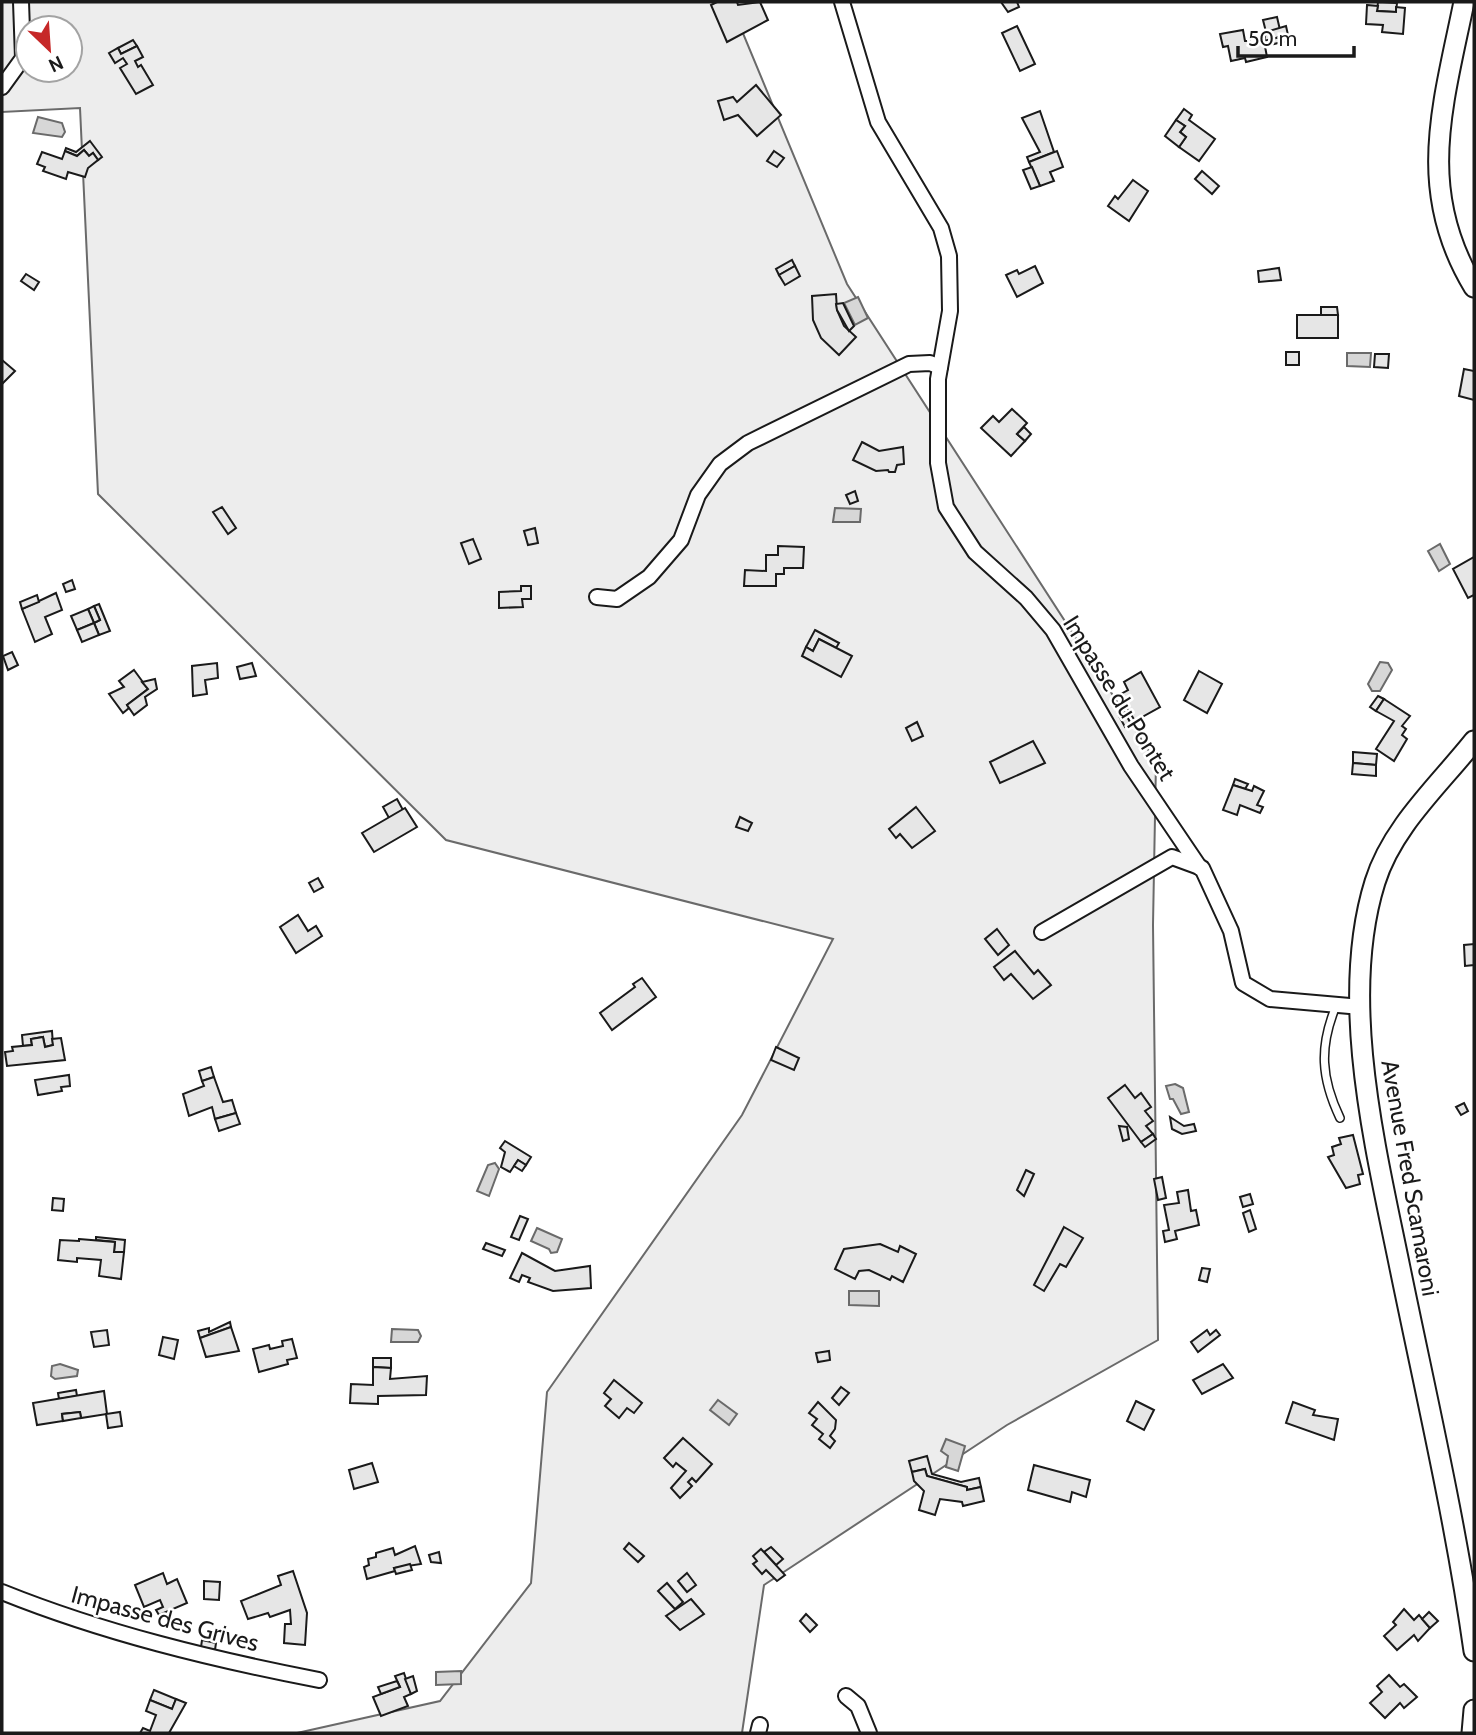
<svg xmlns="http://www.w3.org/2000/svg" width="1476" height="1735" viewBox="0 0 1476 1735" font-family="Cabin,sans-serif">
<rect width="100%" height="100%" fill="#fff"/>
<path fill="#ededed" stroke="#6a6a6a" stroke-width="2" fill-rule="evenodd" d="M2,2H730L847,284L1156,762L1153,925L1158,1340L1007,1425L764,1585L742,1733H297L440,1701L531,1583L547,1392L742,1115L833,939L446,840L98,494L80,108L2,112ZM28,28H70V70H28Z"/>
<g fill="#d7d7d7" stroke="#6a6a6a" stroke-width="2">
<polygon points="38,117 62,123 65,132 62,137 33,133"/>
<polygon points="858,297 868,318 855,325 844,303"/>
<polygon points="1347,353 1371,353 1370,367 1347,366"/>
<polygon points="835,508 861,509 860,522 833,522"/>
<polygon points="1440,544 1450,564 1439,571 1428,551"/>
<polygon points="1380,662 1388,663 1392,670 1380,691 1372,691 1368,684"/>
<polygon points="1175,1084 1183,1088 1189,1112 1181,1114 1173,1099 1170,1099 1166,1086"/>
<polygon points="495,1163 499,1169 489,1196 477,1191 488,1165"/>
<polygon points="537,1228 562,1239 557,1252 551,1253 549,1249 531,1241"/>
<polygon points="849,1291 879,1291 879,1306 849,1305"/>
<polygon points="392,1329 418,1330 421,1336 418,1342 391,1342"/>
<polygon points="60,1364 78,1370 77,1376 55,1379 51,1376 52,1366"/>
<polygon points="718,1400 737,1414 729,1425 710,1410"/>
<polygon points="946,1439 965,1446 958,1471 946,1467 948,1456 941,1451"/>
<polygon points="461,1671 461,1684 436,1685 436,1672"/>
</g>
<g fill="#e6e6e6" stroke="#1a1a1a" stroke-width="2">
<polygon points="717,2 737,2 738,5 760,2 768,20 727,42 711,5"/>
<polygon points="1001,2 1017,2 1019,7 1008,12"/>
<polygon points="1378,2 1397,3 1396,12 1377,11"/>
<polygon points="1367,5 1378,6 1377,11 1396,12 1396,7 1405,8 1403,34 1382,32 1383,25 1366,24"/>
<polygon points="1277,17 1280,30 1266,32 1263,20"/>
<polygon points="1017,26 1035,64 1020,71 1002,33"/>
<polygon points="1286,26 1288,35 1264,41 1266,32"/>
<polygon points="1243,30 1245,41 1264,41 1267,57 1246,62 1245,58 1231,61 1228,46 1223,47 1220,34"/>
<polygon points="1288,35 1290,40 1274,44 1272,39"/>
<polygon points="133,40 137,46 121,54 118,48"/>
<polygon points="137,46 143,57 135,61 138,67 141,65 153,85 136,94 120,68 127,64 123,58 115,63 109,53 118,48 121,54"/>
<polygon points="756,85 781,115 757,136 738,115 724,120 718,101 733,97 737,102"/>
<polygon points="1184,109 1192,115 1189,120 1215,139 1199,161 1179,147 1186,137 1180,132 1185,126 1176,120"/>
<polygon points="1040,111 1054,152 1029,162 1027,157 1040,152 1022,118"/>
<polygon points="1176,120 1185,126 1180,132 1186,137 1179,147 1165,136"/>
<polygon points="90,141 102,157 98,160 93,153 89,156 84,150 77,156 65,151 66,148 76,152"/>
<polygon points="84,150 89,156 93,153 98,160 88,168 85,177 68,172 66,179 43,171 45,167 37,164 42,152 62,159 65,151 77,156"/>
<polygon points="774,151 784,158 777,167 767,161"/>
<polygon points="1057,151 1063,167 1050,172 1054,181 1040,186 1029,162"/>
<polygon points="1032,167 1040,186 1031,189 1023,170"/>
<polygon points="1202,171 1219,186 1212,194 1195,179"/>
<polygon points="1133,180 1148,191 1129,221 1108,206 1115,196 1118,199"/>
<polygon points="792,260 795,266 779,275 776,269"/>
<polygon points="795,266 800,276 785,285 779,275"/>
<polygon points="1035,266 1043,283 1017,297 1006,275 1017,270 1019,274"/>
<polygon points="1279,268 1281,280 1259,282 1258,271"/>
<polygon points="26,274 39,282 34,290 21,281"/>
<polygon points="836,294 837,310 844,326 856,337 839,355 821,338 813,320 812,296"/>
<polygon points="843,303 854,326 849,331 837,310 836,304"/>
<polygon points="1321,307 1337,307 1338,315 1321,315"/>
<rect x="1297" y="315" width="41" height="23"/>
<rect x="1286" y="352" width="13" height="13"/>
<polygon points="1375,354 1389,354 1388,368 1374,367"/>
<polygon points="2,360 15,371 2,384"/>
<polygon points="1464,369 1474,371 1474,400 1459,396"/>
<polygon points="1012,409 1027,423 1017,434 1025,441 1011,456 981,428 993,416 999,422"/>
<polygon points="1024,427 1031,434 1025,441 1017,434"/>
<polygon points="862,442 879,451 903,447 904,464 897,465 895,472 889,472 888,470 876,471 853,460"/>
<polygon points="855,491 858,501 850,504 846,495"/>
<polygon points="222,507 236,528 228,534 213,512"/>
<polygon points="535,528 538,543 528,545 524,531"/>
<polygon points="473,539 481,559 469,564 461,543"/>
<polygon points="778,546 804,547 803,568 784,568 784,574 776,574 776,586 744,586 745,570 766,571 766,555 778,555"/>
<polygon points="1474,557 1474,595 1468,598 1453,569"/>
<polygon points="72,580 75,589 66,592 63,584"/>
<polygon points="521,586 531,586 531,599 522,599 523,607 499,608 499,592 521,591"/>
<polygon points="56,593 62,610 45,617 52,634 35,642 22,609"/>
<polygon points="37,595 39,602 22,609 20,602"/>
<polygon points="99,604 110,631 99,635 94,623 100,620 94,606"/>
<polygon points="94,606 100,620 94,623 88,609"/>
<polygon points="88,609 94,623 77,630 71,616"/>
<polygon points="94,623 99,635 82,642 77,630"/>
<polygon points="815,630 839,643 836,648 819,639 813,651 806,647"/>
<polygon points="819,639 852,656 841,677 802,656 806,647 813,651"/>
<polygon points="12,652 18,665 8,670 3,656"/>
<polygon points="217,663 218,678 205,680 207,694 193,696 192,666"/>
<polygon points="252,663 256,676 240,679 237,667"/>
<polygon points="134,670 148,689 127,705 129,708 123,713 109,694 124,687 119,681"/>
<polygon points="1199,671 1222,684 1207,713 1184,700"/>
<polygon points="1141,672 1160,707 1135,721 1119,695 1128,690 1124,682"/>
<polygon points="155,679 157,689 145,697 147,705 134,715 127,705 148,689 142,682"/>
<polygon points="1378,696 1384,699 1376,711 1370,707"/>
<polygon points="1384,699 1410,716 1402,726 1406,729 1402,735 1407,739 1394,761 1376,749 1394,721 1376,711"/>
<polygon points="1124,711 1131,724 1125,727 1118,714"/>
<polygon points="917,722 923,736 912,741 906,728"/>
<polygon points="1033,741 1045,763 1000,783 990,762"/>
<polygon points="1353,752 1377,754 1376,765 1353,763"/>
<polygon points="1353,763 1376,765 1376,776 1352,774"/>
<polygon points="1235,779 1248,784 1245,789 1233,785"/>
<polygon points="1233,785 1252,791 1254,786 1264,791 1257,805 1263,807 1260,813 1240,805 1237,815 1223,810"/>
<polygon points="397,799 403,810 389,818 383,807"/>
<polygon points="916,807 935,831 912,848 900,834 896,838 889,829"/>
<polygon points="405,808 417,827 374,852 362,833"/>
<polygon points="740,817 752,823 748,831 736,827"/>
<polygon points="318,878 323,887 314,892 309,883"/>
<polygon points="298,915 308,931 316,926 322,936 296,953 280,927"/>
<polygon points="997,929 1009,945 998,955 985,939"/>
<polygon points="1474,944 1474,965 1465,966 1464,945"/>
<polygon points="1015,951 1034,974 1038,970 1051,985 1033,999 1011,974 1004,980 994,967"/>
<polygon points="642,978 656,997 612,1030 600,1013 635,987 633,984"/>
<polygon points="52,1031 53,1045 45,1047 43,1037 31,1039 32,1045 23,1046 22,1035"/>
<polygon points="43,1037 45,1047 53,1045 52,1039 61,1038 65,1060 7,1066 5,1052 13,1051 12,1047 32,1045 31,1039"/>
<polygon points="776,1047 799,1058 794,1070 771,1060"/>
<polygon points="211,1067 214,1077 202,1081 199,1071"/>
<polygon points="69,1075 70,1086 61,1087 62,1091 38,1095 35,1080"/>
<polygon points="214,1077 223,1102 232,1100 236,1113 215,1119 212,1107 189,1116 183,1094 204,1086 202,1081"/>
<polygon points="1125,1085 1135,1098 1141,1093 1151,1107 1145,1111 1153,1121 1146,1126 1153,1134 1141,1142 1108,1098"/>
<polygon points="1464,1103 1468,1111 1461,1115 1456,1107"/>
<polygon points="236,1113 240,1124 219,1131 215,1119"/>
<polygon points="1170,1117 1184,1126 1194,1124 1196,1131 1182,1134 1172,1129"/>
<polygon points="1119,1126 1127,1127 1129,1139 1123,1141"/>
<polygon points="1153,1134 1156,1139 1145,1147 1141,1142"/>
<polygon points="1353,1135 1363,1174 1358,1175 1360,1184 1346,1188 1328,1157 1334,1155 1332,1147 1341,1144 1339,1138"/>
<polygon points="505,1141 531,1157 526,1165 518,1160 510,1172 501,1167 505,1152 500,1148"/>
<polygon points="518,1160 526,1165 522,1171 514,1166"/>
<polygon points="1026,1170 1034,1174 1024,1196 1017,1190"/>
<polygon points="1162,1177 1166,1198 1158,1200 1154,1179"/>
<polygon points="1188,1190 1191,1211 1196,1210 1199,1225 1175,1231 1177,1239 1165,1242 1163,1231 1169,1230 1164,1205 1179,1203 1177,1192"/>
<polygon points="1250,1194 1253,1204 1243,1207 1240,1197"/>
<polygon points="53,1198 64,1199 63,1211 52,1210"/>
<polygon points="1250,1210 1256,1229 1249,1232 1243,1213"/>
<polygon points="520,1216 528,1219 519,1240 511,1237"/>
<polygon points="1064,1227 1083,1238 1066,1267 1060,1264 1044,1291 1034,1285"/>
<polygon points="96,1237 125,1240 124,1252 114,1252 115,1242 96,1240"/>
<polygon points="79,1239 115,1242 114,1252 124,1252 121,1279 99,1276 101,1260 77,1258 77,1262 58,1260 60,1240 79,1241"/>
<polygon points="486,1243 505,1250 502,1256 483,1249"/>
<polygon points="880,1244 898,1252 900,1246 916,1254 903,1282 892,1276 890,1280 869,1270 859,1271 855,1279 835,1269 844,1249"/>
<polygon points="522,1253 555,1271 590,1266 591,1288 553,1291 528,1282 530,1278 522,1275 519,1282 510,1278"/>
<polygon points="1202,1268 1210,1269 1207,1282 1199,1280"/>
<polygon points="230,1322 231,1327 200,1338 198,1331 209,1328 209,1332"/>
<polygon points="231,1327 239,1351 206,1357 200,1338"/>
<polygon points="107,1330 109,1345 94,1347 91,1332"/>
<polygon points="1207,1330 1210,1335 1216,1330 1220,1335 1198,1352 1191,1342"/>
<polygon points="163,1337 178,1340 174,1359 159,1355"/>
<polygon points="292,1339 297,1358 287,1360 288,1364 259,1372 253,1349 269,1345 270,1349 283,1346 282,1341"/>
<polygon points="829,1351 830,1360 818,1362 816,1353"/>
<polygon points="373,1358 391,1358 391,1368 373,1367"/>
<polygon points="1223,1364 1233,1378 1202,1394 1193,1380"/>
<polygon points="373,1367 391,1368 390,1379 427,1376 426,1395 378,1396 378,1404 350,1403 351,1384 373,1385"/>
<polygon points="614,1380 642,1403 634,1413 627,1408 619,1418 605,1406 611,1399 604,1393"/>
<polygon points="841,1387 849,1393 839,1405 832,1398"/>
<polygon points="76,1390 77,1396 59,1399 58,1393"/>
<polygon points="104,1391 107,1414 81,1418 80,1412 62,1414 63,1421 37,1425 33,1403"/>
<polygon points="1136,1401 1154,1410 1144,1430 1127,1421"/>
<polygon points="818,1402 836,1420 835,1429 830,1436 835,1441 830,1448 819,1439 823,1434 812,1425 817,1419 809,1413"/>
<polygon points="1293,1402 1315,1410 1313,1415 1338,1419 1334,1440 1286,1423"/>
<polygon points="80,1412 81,1418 63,1421 62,1414"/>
<polygon points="120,1412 122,1426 108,1428 106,1414"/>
<polygon points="683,1438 712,1464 696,1482 692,1478 688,1482 692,1486 680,1498 671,1488 686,1471 676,1463 673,1467 664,1458"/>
<polygon points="927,1456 932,1474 961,1482 979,1478 981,1487 967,1490 967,1487 927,1476 925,1469 912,1472 909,1461"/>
<polygon points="372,1463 378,1482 354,1489 349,1470"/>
<polygon points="1034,1465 1090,1480 1086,1497 1072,1492 1070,1502 1028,1490"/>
<polygon points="925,1469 927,1476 967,1487 967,1490 981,1487 984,1501 963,1506 962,1502 940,1499 935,1515 919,1510 924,1491 914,1481 912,1472"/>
<polygon points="629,1543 644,1556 638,1562 624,1549"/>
<polygon points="415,1546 421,1564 394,1568 395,1571 367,1579 364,1567 369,1565 368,1559 376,1557 376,1553 393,1548 395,1555"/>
<polygon points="771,1547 783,1559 776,1565 764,1552"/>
<polygon points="761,1549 785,1575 777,1581 766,1570 762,1574 753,1564 757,1561 753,1556"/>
<polygon points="439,1552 441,1563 431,1562 429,1555"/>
<polygon points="410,1564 412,1570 396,1574 394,1568"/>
<polygon points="293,1571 307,1613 305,1645 284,1643 285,1624 291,1624 290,1610 270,1617 268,1613 248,1619 241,1601 281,1585 278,1576"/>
<polygon points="163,1573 167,1584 177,1579 187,1603 159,1615 156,1610 163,1607 160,1600 144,1607 135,1585"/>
<polygon points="687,1573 696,1585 687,1592 678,1581"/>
<polygon points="204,1581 220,1582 219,1600 204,1599"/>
<polygon points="667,1583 683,1602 675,1609 658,1591"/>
<polygon points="691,1599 704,1614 680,1630 666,1616"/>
<polygon points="1404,1609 1414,1620 1419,1615 1430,1628 1418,1641 1414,1635 1397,1650 1384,1636 1396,1625 1393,1622"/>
<polygon points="1429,1612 1438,1621 1430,1628 1422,1619"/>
<polygon points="806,1614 817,1625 810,1632 800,1621"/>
<polygon points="202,1640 216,1643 215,1650 201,1647"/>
<polygon points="404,1673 411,1694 404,1697 408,1706 381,1716 373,1697 400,1687 395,1676"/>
<polygon points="1389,1675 1400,1687 1404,1684 1417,1697 1404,1708 1400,1703 1385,1718 1370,1703 1382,1692 1377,1686"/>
<polygon points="413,1676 417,1691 411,1694 405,1679"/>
<polygon points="397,1681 400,1687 381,1694 378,1687"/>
<polygon points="154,1690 176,1699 172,1709 150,1700"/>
<polygon points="176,1699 186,1703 169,1733 140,1733 143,1728 150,1731 156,1715 146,1711 150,1700 172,1709"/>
</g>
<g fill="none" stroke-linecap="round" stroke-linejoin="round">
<g stroke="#1a1a1a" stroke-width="10">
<path id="service" d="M1336,1006C1319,1047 1321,1078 1340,1118"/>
</g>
<g stroke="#1a1a1a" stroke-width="18">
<g id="minor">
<polyline points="842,2 878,122 941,228 949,256 950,311 938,379 938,463 946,507 975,552 1026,598 1053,630 1131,766 1200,868"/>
<polyline points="2,87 23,58 21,2"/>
<polyline points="597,597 617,599 649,577 681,540 698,495 720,464 748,443 909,364 930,363 940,367"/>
<polyline points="1042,932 1172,857 1202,868 1231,931 1243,983 1270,999 1361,1007"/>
<path d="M2,1592C104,1633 211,1659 319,1680"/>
<polyline points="846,1696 858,1706 869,1733"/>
<polyline points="758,1733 760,1725"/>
</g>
</g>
<g stroke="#1a1a1a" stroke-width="23">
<g id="secondary">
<path d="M1464,2C1443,105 1415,190 1474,287"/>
<path d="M1474,741C1439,785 1392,827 1375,882C1338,1000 1376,1150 1400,1268C1426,1395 1456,1523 1474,1651"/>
<polyline points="1472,1733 1474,1710"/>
</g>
</g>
<use href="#service" stroke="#fff" stroke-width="7"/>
<use href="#minor" stroke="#fff" stroke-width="14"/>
<use href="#secondary" stroke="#fff" stroke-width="19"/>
</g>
<g text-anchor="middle" stroke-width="5" stroke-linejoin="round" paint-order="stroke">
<g font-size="24" fill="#1a1a1a" stroke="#fff">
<text transform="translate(1119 698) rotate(58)" y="8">Impasse du Pontet</text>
<text transform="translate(1410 1178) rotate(80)" y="8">Avenue Fred Scamaroni</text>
<text transform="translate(165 1619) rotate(15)" y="8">Impasse des Grives</text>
</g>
</g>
<rect width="1476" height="1735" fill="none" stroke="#1a1a1a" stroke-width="7"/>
<g transform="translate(49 49) rotate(155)"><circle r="33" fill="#ffffff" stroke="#a3a3a3" stroke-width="2"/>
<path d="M0-5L12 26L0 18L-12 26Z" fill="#c62828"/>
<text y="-10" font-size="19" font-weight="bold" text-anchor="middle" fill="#1a1a1a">N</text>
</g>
<path d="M1238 46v10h116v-10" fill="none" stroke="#1a1a1a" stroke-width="3.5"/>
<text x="1248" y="46" font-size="21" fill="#1a1a1a" stroke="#ffffff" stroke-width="5" paint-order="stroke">50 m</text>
</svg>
